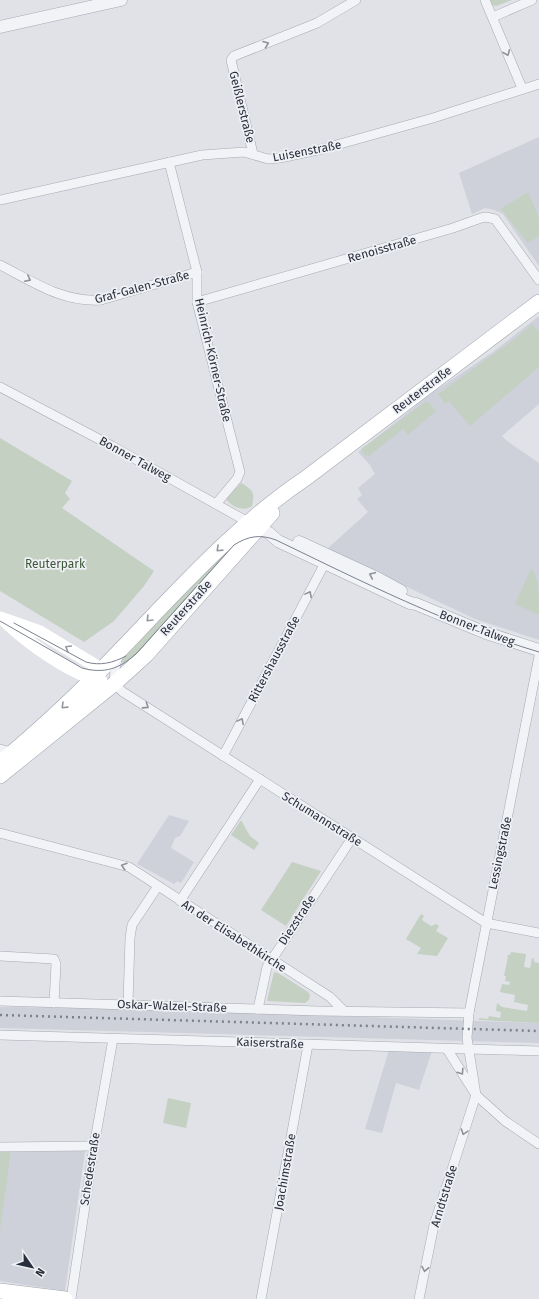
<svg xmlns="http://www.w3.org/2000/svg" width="539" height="1299" viewBox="0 0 539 1299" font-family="'Fira Sans',sans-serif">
<rect width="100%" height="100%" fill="#e0e2e7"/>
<g fill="#ced1d9">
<polygon points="539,137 539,266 503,214 494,210 485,208 472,214 459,173"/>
<polygon points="539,316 539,404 502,436 507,441 539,463 539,640 475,619 327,549 368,512 357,499 362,495 358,488 375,474 370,465 358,452 432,393 493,352"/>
<polygon points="169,815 189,821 180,836 175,838 171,848 194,862 181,883 177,881 174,884 137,864"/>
<polygon points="0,1007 103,1008 539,1023 539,1043 0,1028"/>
<polygon points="389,1050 432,1051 419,1090 396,1083 382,1133 365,1129"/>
<polygon points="85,1151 65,1291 0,1281 0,1226 11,1152"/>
</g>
<g fill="#c4d0c2">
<polygon points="490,0 512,0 496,6 492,5"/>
<polygon points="528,192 539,218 539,236 528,243 501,209"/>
<polygon points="532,324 539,332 539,367 470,426 449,401 445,404 438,394 516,338"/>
<polygon points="427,401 436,411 408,435 403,429 369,456 365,455 361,449"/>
<polygon points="0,438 72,481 65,493 70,499 62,508 154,571 144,586 114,621 84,642 0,591"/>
<path d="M241,483C253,490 255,492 252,506C244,512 232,507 226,499Z"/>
<polygon points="230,547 233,550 146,647 125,664 122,662 122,657"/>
<path d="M531,569C539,575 539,602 539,615L515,604Z"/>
<polygon points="241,820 250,836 259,843 254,850 231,835"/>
<polygon points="292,862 321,871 286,926 261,910"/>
<polygon points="421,914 424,916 422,920 431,926 436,924 439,926 436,931 448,938 437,956 417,954 421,948 406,939"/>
<polygon points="511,952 526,954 524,967 530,968 532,958 534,959 534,962 539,963 539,1023 479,1020 479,1018 488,1019 489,1016 500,1018 501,1012 496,1011 497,1003 502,1007 527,1011 528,1005 514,1002 515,995 500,992 502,984 509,985 510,982 505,981 506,976 504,976 508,957 507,955 510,955"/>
<polygon points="274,972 278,973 308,992 310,995 309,1000 305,1003 267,1001"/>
<polygon points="168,1098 191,1103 186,1128 163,1123"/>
<polygon points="0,1152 11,1152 0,1230"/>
</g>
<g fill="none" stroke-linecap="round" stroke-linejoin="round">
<g stroke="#a6a9b1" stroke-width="10">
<g id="minor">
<polyline points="485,0 522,88"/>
<polyline points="493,17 532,0"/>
<polyline points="253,154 231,60 234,56 317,23 356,0"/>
<polyline points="169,162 197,272 197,302 240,472 237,479 216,504"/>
<polyline points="0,200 202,155 244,152 268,159 280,158 322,149 433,118 539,84"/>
<path d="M0,265C32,281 63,303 101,300L197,272"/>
<polyline points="197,302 453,228 481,218 486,217 495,219 539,280"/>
<polyline points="0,387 112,446 248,522"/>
<polyline points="118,655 115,669 114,684 123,692 486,923 539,933"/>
<polyline points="0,749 7,751 15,749"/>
<polyline points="223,756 325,563"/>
<polyline points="0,833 129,867 330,997 344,1011"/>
<polyline points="180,901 260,779"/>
<polyline points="0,956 54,959 56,964 54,1003"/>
<polyline points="0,1001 318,1011 469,1013"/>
<polyline points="128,1004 130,938 132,925 158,886"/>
<polyline points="258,1009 267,967 352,838"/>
<polyline points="0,1035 539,1051"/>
<polyline points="447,1049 476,1095 505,1121 539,1144"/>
<polyline points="476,1095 467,1038 469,1013 539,656"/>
<polyline points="0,1147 94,1146"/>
<polyline points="71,1299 94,1146 113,1039"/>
<polyline points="261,1299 308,1045"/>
<polyline points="419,1299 434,1225 476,1095"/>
</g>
</g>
<g stroke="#a6a9b1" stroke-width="13">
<g id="tertiary">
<polyline points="0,27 121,0"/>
<polyline points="252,524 269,533 278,541 410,603 416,604 486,633 539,650"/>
<polyline points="299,542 379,579 401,591"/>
</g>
</g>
<g stroke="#a1a6b1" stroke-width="16">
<g id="primary">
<path d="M0,763C32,736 63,708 92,679C161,610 224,533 306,478L539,302"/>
<polyline points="0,776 114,684 146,655 272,513"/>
<polyline points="0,1291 65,1299"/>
</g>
</g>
<use href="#minor" stroke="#f2f3f6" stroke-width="9"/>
<use href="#tertiary" stroke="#f2f3f6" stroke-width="12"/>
<g stroke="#fff" stroke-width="13">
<polyline points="0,618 40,632 101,669 97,680 76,712"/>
<path d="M6,622C29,644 70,673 101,681"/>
</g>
<use href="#primary" stroke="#fff" stroke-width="15"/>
<g stroke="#7b818f" stroke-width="1">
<path d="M0,621L82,668C104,674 119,669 136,654L234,545C248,536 260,534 276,540C361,581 448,625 539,652"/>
<path d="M14,623L86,662C100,666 113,663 126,656"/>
</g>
<polyline stroke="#7b818f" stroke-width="2.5" stroke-dasharray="2 4" stroke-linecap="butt" points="0,1015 539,1031"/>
</g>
<defs><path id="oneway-chevron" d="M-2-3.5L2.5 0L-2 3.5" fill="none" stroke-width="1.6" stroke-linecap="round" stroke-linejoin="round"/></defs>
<g stroke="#8e919a">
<use href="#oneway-chevron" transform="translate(266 44) rotate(-21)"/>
<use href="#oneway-chevron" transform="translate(507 53) rotate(68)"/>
<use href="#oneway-chevron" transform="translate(28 279) rotate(27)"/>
<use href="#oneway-chevron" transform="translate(372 575) rotate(-155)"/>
<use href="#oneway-chevron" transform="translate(309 594) rotate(-62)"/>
<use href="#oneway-chevron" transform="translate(146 706) rotate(33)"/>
<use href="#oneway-chevron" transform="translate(241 721) rotate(-62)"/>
<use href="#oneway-chevron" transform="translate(124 866) rotate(-163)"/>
<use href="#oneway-chevron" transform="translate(461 1072) rotate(57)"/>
<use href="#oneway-chevron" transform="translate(464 1132) rotate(108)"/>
<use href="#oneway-chevron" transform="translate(425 1269) rotate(101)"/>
</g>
<g stroke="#94979e">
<use href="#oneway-chevron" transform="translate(219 549) rotate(136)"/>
<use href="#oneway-chevron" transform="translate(149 619) rotate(134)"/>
<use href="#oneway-chevron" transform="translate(68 648) rotate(-150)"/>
<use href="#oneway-chevron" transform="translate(64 706) rotate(136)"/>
</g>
<g text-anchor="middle" stroke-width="3.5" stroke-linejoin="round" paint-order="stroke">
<g font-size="12" fill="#2a2f3d" stroke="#eff1f5">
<text transform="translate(242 107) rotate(76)" y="4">Geißlerstraße</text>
<text transform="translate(307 151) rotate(-11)" y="4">Luisenstraße</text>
<text transform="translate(382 249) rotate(-16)" y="4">Renoisstraße</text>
<text transform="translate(142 287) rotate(-15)" y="4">Graf-Galen-Straße</text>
<text transform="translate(213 360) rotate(77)" y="4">Heinrich-Körner-Straße</text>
<text transform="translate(422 390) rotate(-37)" y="4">Reuterstraße</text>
<text transform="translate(135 459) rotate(29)" y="4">Bonner Talweg</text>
<text transform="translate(186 608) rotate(-48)" y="4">Reuterstraße</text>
<text transform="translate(477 628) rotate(21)" y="4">Bonner Talweg</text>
<text transform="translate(274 659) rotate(-62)" y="4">Rittershausstraße</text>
<text transform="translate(322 819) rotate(32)" y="4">Schumannstraße</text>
<text transform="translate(500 853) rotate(-78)" y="4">Lessingstraße</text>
<text transform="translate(297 920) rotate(-57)" y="4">Diezstraße</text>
<text transform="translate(234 936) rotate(33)" y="4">An der Elisabethkirche</text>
<text transform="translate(172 1006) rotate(2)" y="4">Oskar-Walzel-Straße</text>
<text transform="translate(270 1043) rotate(2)" y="4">Kaiserstraße</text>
<text transform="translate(90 1169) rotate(-81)" y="4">Schedestraße</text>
<text transform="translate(285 1172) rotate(-80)" y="4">Joachimstraße</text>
<text transform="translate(444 1196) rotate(-73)" y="4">Arndtstraße</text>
</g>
<g font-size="12" fill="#3c5739" stroke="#eff1f5">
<text x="55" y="568">Reuterpark</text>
</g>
</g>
<g transform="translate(32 1267) rotate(124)" stroke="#eff1f5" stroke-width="3" paint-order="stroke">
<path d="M0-3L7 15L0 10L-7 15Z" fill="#2a2f3d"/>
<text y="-6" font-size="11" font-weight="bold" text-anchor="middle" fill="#2a2f3d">N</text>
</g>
</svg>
